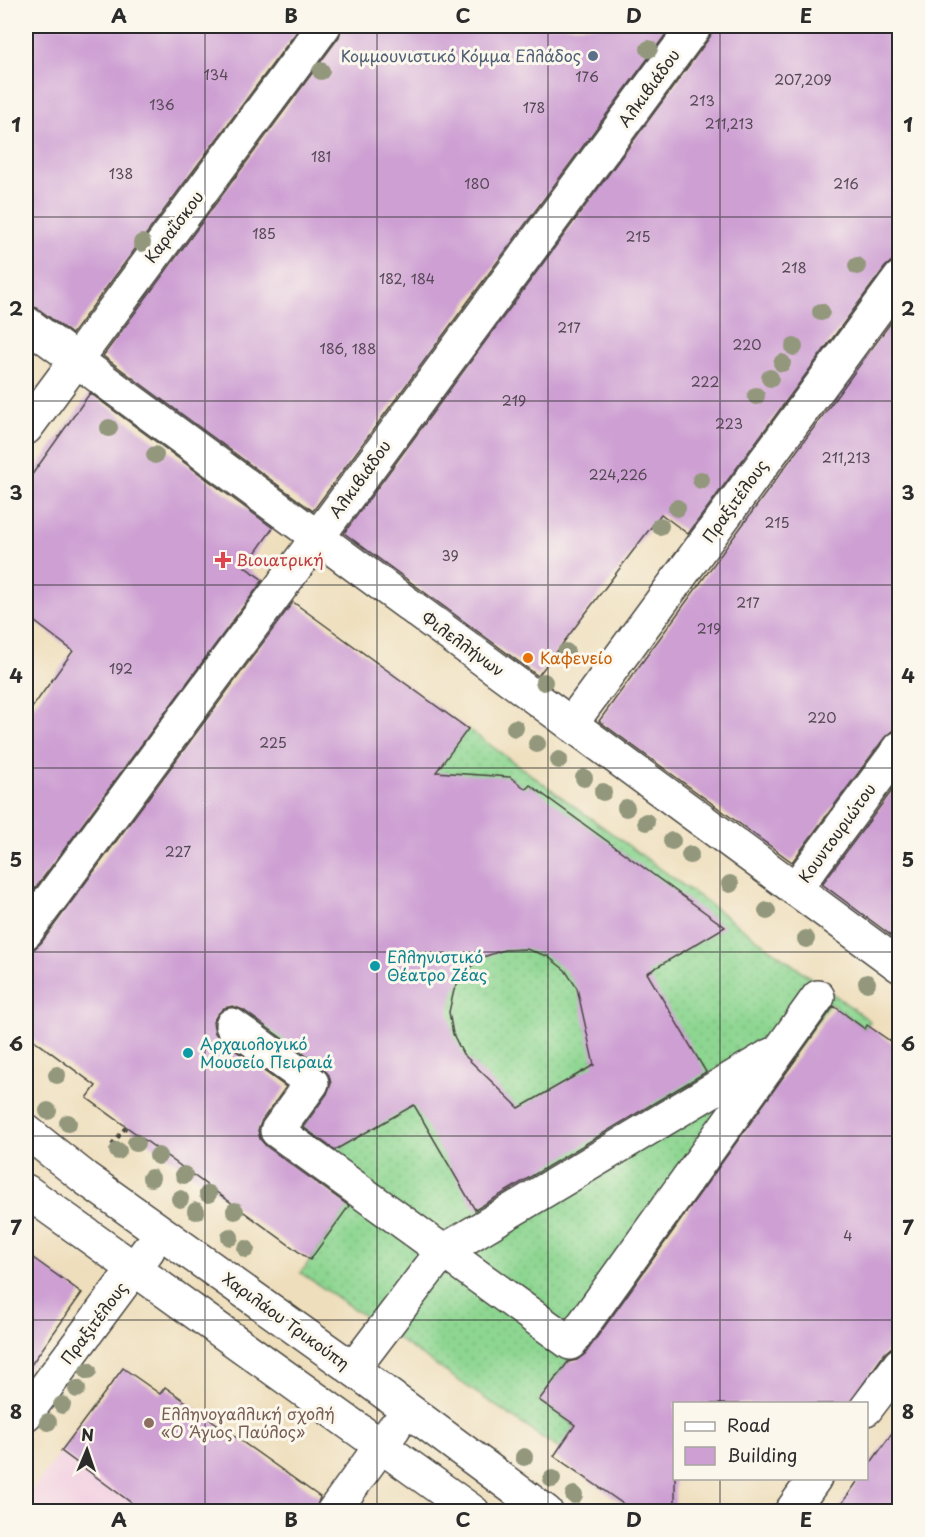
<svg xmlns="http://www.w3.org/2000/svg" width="925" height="1537" viewBox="0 0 925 1537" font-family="'Playpen Sans',sans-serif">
<defs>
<pattern id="grass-dots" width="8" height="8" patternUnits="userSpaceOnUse" patternTransform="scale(1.5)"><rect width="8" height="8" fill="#8dd691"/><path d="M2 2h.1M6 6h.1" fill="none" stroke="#7ab87d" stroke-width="1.8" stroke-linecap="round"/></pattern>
</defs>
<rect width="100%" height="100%" fill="#fbf7ec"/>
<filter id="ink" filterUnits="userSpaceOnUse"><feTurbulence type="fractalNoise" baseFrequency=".0167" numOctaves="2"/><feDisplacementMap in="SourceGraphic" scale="12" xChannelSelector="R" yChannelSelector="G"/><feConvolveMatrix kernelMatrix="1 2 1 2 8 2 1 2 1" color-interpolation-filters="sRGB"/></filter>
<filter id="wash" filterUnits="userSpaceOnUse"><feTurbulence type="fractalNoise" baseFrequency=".008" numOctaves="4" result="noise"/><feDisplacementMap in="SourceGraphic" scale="24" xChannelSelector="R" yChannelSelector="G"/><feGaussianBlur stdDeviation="1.35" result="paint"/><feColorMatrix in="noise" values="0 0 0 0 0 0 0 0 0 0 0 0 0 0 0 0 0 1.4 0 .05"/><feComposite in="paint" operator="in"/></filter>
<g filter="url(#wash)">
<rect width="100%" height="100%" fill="#eedebc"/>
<polygon fill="#f2cfe1" points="123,1368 160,1394 165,1387 310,1490 295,1512 26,1511 26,1498"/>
<polygon fill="url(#grass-dots)" stroke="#5c805e" stroke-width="1.5" points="468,729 870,1021 865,1029 830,1003 540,1400 575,1426 559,1449 301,1273 354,1198 264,1132 299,1085 226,1032 323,900 358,861"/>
<g id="blocks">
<g fill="#cd9fd3" fill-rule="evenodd">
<polygon points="26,26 301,26 72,334 37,308 26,305"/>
<polygon points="342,26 672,26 313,511 103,356 339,37"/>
<polygon points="713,26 900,26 900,260 892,261 885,267 688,534 661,514 538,676 344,533 710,37"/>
<polygon points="900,310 900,730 892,731 885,737 792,862 599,721"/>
<polygon points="90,393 273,528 245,567 263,580 26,901 26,716 73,651 26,615 26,483"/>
<path d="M293,602L468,729L436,772L510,777L526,789L530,785L725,927L647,973L706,1072L475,1210L414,1105L335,1150L303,1127L327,1094L331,1084L329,1075L323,1068L243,1010L233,1006L224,1008L217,1015L213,1022L215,1033L221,1040L286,1087L262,1120L258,1130L260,1139L266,1146L349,1206L310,1260L87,1098L96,1086L26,1034V950L34,949L41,943ZM526,949L547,956L565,970L577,988L594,1065L519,1108L463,1054L453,1034L449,1012L454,990L466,971L483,957L504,950Z"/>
<polygon points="900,780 900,942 822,884"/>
<polygon points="834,1006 865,1029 867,1025 900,1048 900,1346 892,1347 885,1353 849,1404 675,1404 675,1512 635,1512 554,1456 575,1425 539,1400 568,1362 577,1360 585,1354"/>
<polygon points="26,1253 82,1293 26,1372"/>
<polygon points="123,1368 160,1394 165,1387 320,1497 315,1512 144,1512 61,1451"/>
<polygon points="900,1422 900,1512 836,1512 859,1479 867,1479 867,1468"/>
</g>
</g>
</g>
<g filter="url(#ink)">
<use href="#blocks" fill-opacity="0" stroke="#484641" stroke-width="1.5"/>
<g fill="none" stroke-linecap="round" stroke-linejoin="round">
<g stroke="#484641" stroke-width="36">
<g id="minor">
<polyline points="26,323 900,966"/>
<polyline points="26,428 324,26"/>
<polyline points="571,724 900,278"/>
<polyline points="795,889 900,748"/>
<polyline points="26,932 695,26"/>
<polyline points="232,1025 312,1083 277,1131 570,1343 818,997"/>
<polyline points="26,1131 85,1178 353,1369 546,1512"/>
<polyline points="26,1191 473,1512"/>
<polyline points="353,1369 442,1252 771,1055"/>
<polyline points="866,1409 900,1364"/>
<polyline points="26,1414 148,1250"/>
<polyline points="333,1512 394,1428"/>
<polyline points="791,1512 815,1478"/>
</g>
</g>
<polyline stroke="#484641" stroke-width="4" stroke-dasharray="4.5 4.5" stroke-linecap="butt" points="112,1145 126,1127"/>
<use href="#minor" stroke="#fff" stroke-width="33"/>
</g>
<g fill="#93987d">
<circle cx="649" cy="49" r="9"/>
<circle cx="321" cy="71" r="9"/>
<circle cx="142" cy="243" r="9"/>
<circle cx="857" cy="266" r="9"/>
<circle cx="821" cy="312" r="9"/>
<circle cx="794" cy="347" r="9"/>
<circle cx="782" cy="363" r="9"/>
<circle cx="770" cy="378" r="9"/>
<circle cx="756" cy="396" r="9"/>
<circle cx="109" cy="428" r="9"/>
<circle cx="155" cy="455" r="9"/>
<circle cx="701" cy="480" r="9"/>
<circle cx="677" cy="508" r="9"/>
<circle cx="660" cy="526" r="9"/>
<circle cx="566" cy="652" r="9"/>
<circle cx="544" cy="682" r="9"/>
<circle cx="515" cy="728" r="9"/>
<circle cx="537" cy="744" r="9"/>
<circle cx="559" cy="760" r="9"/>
<circle cx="584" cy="778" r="9"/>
<circle cx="603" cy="792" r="9"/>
<circle cx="626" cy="808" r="9"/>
<circle cx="646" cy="822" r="9"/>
<circle cx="672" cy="841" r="9"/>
<circle cx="690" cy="855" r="9"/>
<circle cx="730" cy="884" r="9"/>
<circle cx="767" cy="911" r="9"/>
<circle cx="806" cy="939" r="9"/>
<circle cx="867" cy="983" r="9"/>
<circle cx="57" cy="1075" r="9"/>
<circle cx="48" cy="1111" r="9"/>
<circle cx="68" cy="1123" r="9"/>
<circle cx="136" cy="1143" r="9"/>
<circle cx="118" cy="1151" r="9"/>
<circle cx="158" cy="1156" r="9"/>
<circle cx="184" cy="1175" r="9"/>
<circle cx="151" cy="1178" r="9"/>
<circle cx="208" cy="1194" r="9"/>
<circle cx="180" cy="1199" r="9"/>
<circle cx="196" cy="1211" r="9"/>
<circle cx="235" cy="1211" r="9"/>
<circle cx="230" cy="1237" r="9"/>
<circle cx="246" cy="1249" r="9"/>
<circle cx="88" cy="1371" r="9"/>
<circle cx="77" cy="1389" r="9"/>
<circle cx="62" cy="1405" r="9"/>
<circle cx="48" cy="1422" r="9"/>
<circle cx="524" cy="1457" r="9"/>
<circle cx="552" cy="1479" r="9"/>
<circle cx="574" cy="1495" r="9"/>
</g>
</g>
<path fill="none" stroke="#2b2b2b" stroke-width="1.5" stroke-opacity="0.55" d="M205,26V1512M377,26V1512M548,26V1512M720,26V1404M26,217H900M26,401H900M26,585H900M26,768H900M26,952H900M26,1136H900M26,1320H900M720,1478V1512"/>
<circle fill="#5c6f8a" stroke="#fbf7ec" stroke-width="2" cx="593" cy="56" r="6"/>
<path fill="#e0444e" stroke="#fbf7ec" stroke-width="2" d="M220 551h6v6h6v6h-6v6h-6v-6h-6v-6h6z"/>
<circle fill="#e8710a" stroke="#fbf7ec" stroke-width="2" cx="528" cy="658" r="6"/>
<g fill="#0f9aa8" stroke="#fbf7ec" stroke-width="2">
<circle cx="375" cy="966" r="6"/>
<circle cx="188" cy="1053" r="6"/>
</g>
<circle fill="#8d6e63" stroke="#fbf7ec" stroke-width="2" cx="149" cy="1423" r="6"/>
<g text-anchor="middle" stroke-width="6" stroke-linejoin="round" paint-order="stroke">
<g font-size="14" fill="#544855">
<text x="216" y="80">134</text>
<text x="587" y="82">176</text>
<text x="803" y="85">207,209</text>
<text x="702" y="106">213</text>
<text x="162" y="110">136</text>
<text x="534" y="113">178</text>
<text x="729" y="129">211,213</text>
<text x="321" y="162">181</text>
<text x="121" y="179">138</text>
<text x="477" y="189">180</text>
<text x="846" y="189">216</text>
<text x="264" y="239">185</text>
<text x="638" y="242">215</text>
<text x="794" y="273">218</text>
<text x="407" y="284">182, 184</text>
<text x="569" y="333">217</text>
<text x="747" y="350">220</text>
<text x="348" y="354">186, 188</text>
<text x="705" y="387">222</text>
<text x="514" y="406">219</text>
<text x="729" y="429">223</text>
<text x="846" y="463">211,213</text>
<text x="618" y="480">224,226</text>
<text x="777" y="528">215</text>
<text x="450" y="561">39</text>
<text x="748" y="608">217</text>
<text x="709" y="634">219</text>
<text x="121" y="674">192</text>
<text x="822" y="723">220</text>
<text x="273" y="748">225</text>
<text x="178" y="857">227</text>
<text x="848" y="1241">4</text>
</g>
<g font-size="16" fill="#4e5e75" stroke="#fbf7ec" text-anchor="end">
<text x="581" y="62">Κομμουνιστικό Κόμμα Ελλάδος</text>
</g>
<g font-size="16" fill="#2b2b2b" stroke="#fbf7ec">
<text transform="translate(649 88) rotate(-54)" y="6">Αλκιβιάδου</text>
<text transform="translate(174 227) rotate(-53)" y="6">Καραΐσκου</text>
<text transform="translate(360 479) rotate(-54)" y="6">Αλκιβιάδου</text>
<text transform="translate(735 501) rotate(-54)" y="6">Πραξιτέλους</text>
<text transform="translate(463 644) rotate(36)" y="6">Φιλελλήνων</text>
<text transform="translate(837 833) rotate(-54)" y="6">Κουντουριώτου</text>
<text transform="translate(286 1321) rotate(36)" y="6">Χαριλάου Τρικούπη</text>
<text transform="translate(94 1323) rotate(-53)" y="6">Πραξιτέλους</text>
</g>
<g font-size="16" fill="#be3a42" stroke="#fbf7ec" text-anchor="start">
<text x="236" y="566">Βιοιατρική</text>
</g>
<g font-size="16" fill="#c56008" stroke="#fbf7ec" text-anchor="start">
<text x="540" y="664">Καφενείο</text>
</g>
<g font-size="16" fill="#0d838f" stroke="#fbf7ec" text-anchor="start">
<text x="387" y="963">Ελληνιστικό<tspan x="387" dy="18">Θέατρο Ζέας</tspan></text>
<text x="200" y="1050">Αρχαιολογικό<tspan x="200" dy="18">Μουσείο Πειραιά</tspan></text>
</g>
<g font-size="16" fill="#785e54" stroke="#fbf7ec" text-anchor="start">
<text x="161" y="1420">Ελληνογαλλική σχολή<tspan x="161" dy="18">«Ο Άγιος Παύλος»</tspan></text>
</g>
</g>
<rect width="925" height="1537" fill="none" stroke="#fbf7ec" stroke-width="66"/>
<rect x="673" y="1402" width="195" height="78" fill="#fbf7ec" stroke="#a8a59f" stroke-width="1.5"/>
<rect x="685" y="1422" width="30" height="9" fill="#ffffff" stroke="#a8a59f" stroke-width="1.5"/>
<text x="727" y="1432" font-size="18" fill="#2b2b2b">Road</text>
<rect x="685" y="1447" width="30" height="18" fill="#cd9fd3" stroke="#a8a59f" stroke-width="1.5"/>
<text x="727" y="1462" font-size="18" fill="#2b2b2b">Building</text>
<g transform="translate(87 1450) rotate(2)" stroke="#fbf7ec" stroke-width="4.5" paint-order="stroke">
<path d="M0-4.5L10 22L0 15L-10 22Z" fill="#2b2b2b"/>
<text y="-9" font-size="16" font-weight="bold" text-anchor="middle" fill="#2b2b2b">N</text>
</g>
<rect x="33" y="33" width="859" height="1471" fill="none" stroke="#2b2b2b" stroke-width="2"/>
<g font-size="20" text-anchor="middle" font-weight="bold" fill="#2b2b2b">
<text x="119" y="23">A</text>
<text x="291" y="23">B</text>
<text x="463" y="23">C</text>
<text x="634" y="23">D</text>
<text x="806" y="23">E</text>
<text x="16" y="132">1</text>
<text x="908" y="132">1</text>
<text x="16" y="316">2</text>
<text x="908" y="316">2</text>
<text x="16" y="500">3</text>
<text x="908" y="500">3</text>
<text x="16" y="683">4</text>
<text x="908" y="683">4</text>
<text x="16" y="867">5</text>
<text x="908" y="867">5</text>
<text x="16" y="1051">6</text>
<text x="908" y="1051">6</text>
<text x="16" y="1235">7</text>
<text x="908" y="1235">7</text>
<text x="16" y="1419">8</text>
<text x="908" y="1419">8</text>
<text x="119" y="1527">A</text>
<text x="291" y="1527">B</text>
<text x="463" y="1527">C</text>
<text x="634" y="1527">D</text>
<text x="806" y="1527">E</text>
</g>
</svg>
